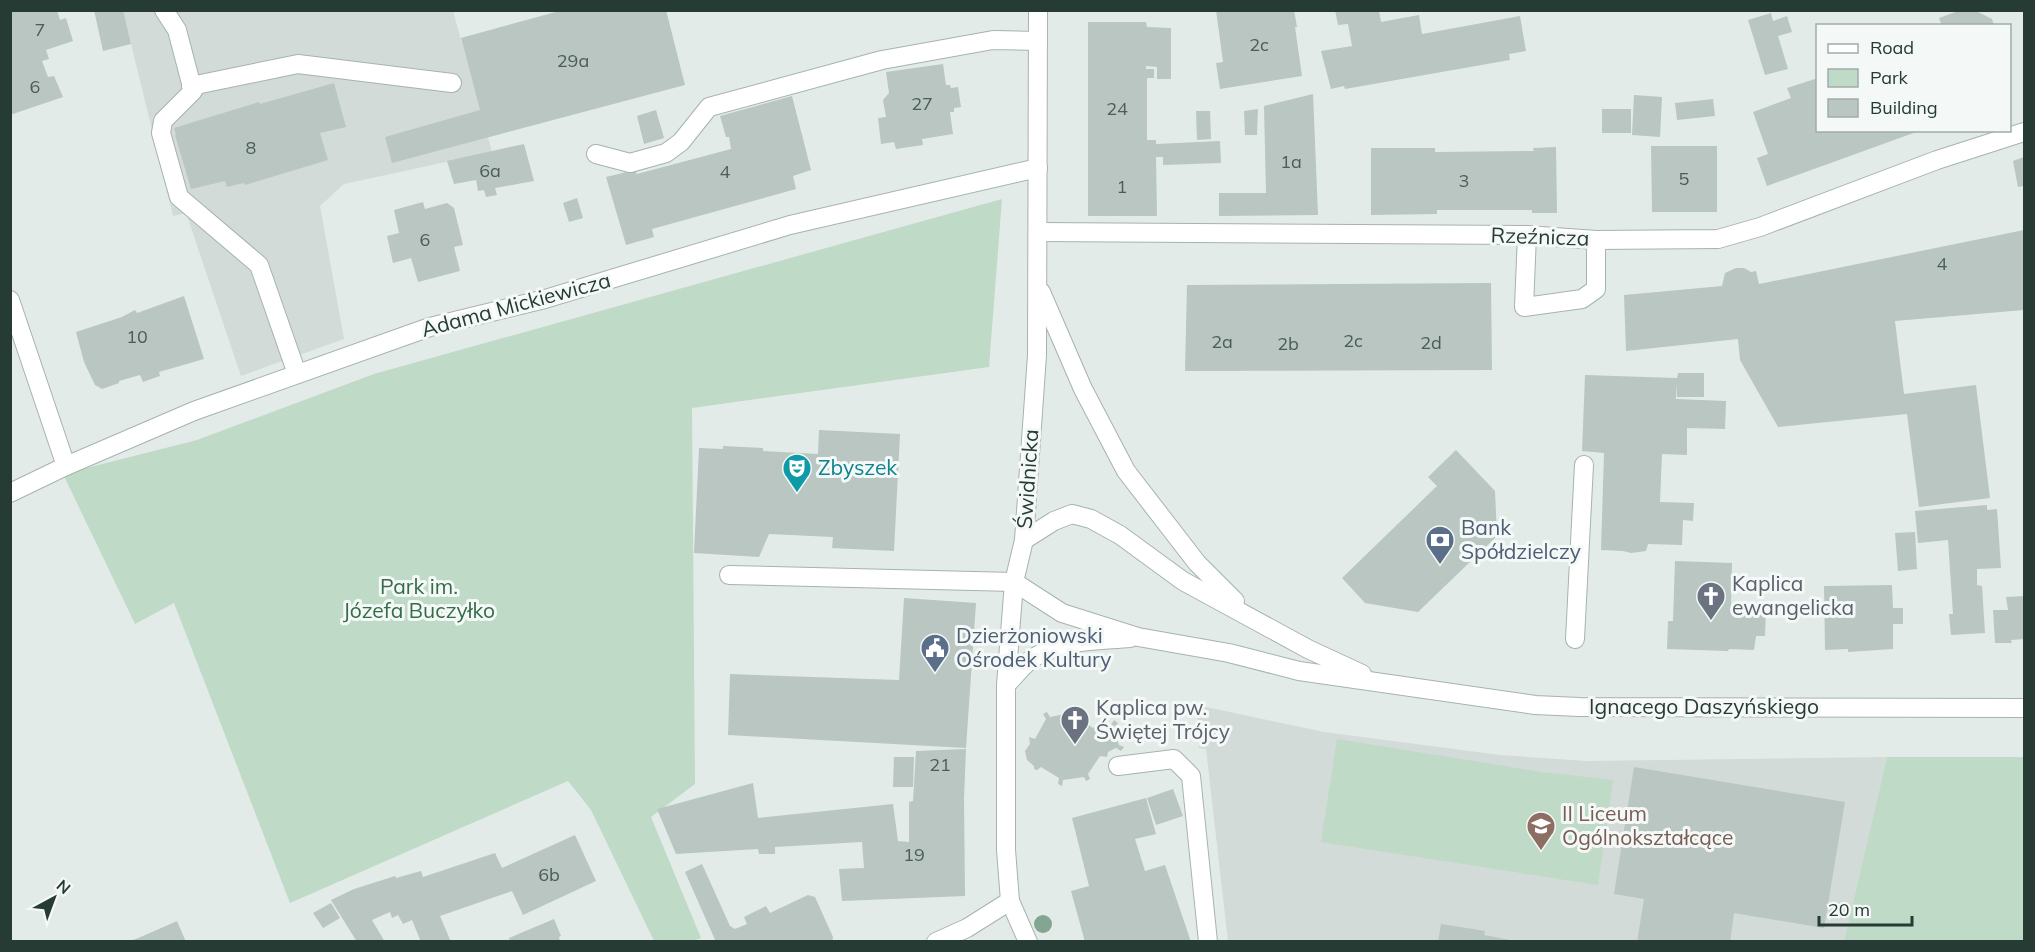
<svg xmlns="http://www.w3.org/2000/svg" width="2035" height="952" viewBox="0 0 2035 952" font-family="Mulish,sans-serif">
<rect width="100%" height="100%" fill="#e3ebe8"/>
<g fill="#d2dbd7">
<polygon points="123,11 453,11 492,152 344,184 320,206 344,339 241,376 186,213 173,216"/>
<polygon points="1197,705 1324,732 1500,755 1587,761 1887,757 1844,941 1228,941 1206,749 1199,748"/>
</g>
<g fill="#bfdac6">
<polygon points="1002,199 989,367 692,408 695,784 651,817 701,938 693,941 654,941 591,810 568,781 290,903 174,603 135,624 63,474 197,440 374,374"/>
<polygon points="1337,739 1541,772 1613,780 1598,885 1321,842"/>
<polygon points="1887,757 2024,757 2024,941 1844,941"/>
</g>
<g fill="#b9c6c1">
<polygon points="10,10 57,10 60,20 66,18 73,41 46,50 49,59 42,61 48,77 54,76 63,97 10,115"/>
<polygon points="94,10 123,10 131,44 103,51"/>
<polygon points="563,10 666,10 685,85 392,163 385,137 480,110 461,38"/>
<polygon points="1216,10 1294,10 1297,27 1295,27 1302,76 1220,89 1216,63 1223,62"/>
<polygon points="1335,10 1379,10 1381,22 1419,15 1422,34 1520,16 1526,51 1509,54 1510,60 1345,89 1344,86 1331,89 1321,51 1352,46 1348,24 1338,25"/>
<polygon points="1961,10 1974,10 1992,19 1994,26 1942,26 1939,18"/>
<polygon points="1771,13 1773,21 1787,16 1792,32 1778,36 1788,69 1765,75 1748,20"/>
<polygon points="1088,22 1146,22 1147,27 1171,28 1171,79 1157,79 1157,67 1146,66 1146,69 1154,69 1154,78 1147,78 1147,140 1156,140 1156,144 1220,141 1221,163 1163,165 1163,157 1156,157 1157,216 1088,216"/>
<polygon points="943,64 946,85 950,85 951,88 958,87 961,107 954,108 954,112 950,112 953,134 922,139 923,145 896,149 894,142 881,144 878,118 886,117 883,100 889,93 886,72"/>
<polygon points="1818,78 1818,130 1919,131 1767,186 1757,158 1768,154 1753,112 1791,98 1787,88"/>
<polygon points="334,83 346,127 320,133 328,160 245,185 244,183 227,187 225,181 191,189 175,135 176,134 174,128 259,102 260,104"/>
<polygon points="1313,94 1318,215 1219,216 1219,193 1266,193 1264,106"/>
<polygon points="1634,95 1662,97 1660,137 1632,135"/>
<polygon points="792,96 811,170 793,176 796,189 652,229 654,237 626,245 606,177 635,170 637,174 731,149 729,137 726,137 720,116"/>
<polygon points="1713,99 1715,116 1677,120 1675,103"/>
<polygon points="1258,109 1257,135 1245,135 1244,111"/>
<rect x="1602" y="109" width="29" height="24"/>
<polygon points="656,110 664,138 644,144 637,116"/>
<polygon points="1196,111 1210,111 1211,139 1197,140"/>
<polygon points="524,144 534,181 495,188 497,195 486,197 484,190 478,191 476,180 454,184 447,161"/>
<polygon points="1651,146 1717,146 1717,212 1652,212"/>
<polygon points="1556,147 1557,213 1532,213 1532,210 1437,210 1437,214 1371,215 1371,148 1435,148 1435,152 1534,151 1533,148"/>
<polygon points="2024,157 2024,186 2018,187 2013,161"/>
<polygon points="577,198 583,218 569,222 563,203"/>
<polygon points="423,202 425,209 447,203 454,208 463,245 454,247 460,271 418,282 411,258 393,263 387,236 399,233 394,210"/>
<polygon points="2024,230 2024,310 1895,321 1904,394 1976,385 1990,498 1919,507 1907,414 1778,427 1740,360 1738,339 1626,351 1624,295 1722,286 1725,273 1736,268 1744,268 1751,272 1756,271 1759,284"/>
<polygon points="1491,283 1492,370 1185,371 1187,285"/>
<polygon points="184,296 204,359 159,372 160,376 143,382 140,375 119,381 119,383 102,389 95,385 84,362 76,332 122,317 135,310 137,313"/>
<polygon points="1678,373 1704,373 1704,397 1677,397 1676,383 1676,399 1726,401 1725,429 1687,428 1687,455 1662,454 1660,502 1694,503 1693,521 1683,520 1682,545 1648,544 1646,551 1631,553 1623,551 1601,550 1604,453 1582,451 1585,375 1677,378"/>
<polygon points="819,430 900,434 894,551 832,548 833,537 769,534 759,557 694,553 699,448 723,449 723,446 763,448 763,451 818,454"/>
<polygon points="1456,450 1495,491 1497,536 1418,612 1365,603 1342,578 1437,486 1428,477"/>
<polygon points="1987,505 1987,510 1997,509 2001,568 1977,569 1977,585 1982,586 1985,633 1951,635 1949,614 1953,614 1948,540 1918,543 1915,511"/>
<polygon points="1915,532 1917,569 1898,571 1895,533"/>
<polygon points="1675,561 1732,563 1731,608 1766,610 1765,636 1756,636 1754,650 1729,649 1728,651 1667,649 1668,621 1673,621"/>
<polygon points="1892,585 1893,608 1903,608 1903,624 1893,624 1893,649 1848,652 1848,649 1825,650 1824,586"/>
<polygon points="2024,596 2024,639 2011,640 2012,643 1995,643 1993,610 2008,610 2006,597"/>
<polygon points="904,598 976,603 966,748 728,735 730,674 899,680"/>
<polygon points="1071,707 1076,708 1076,715 1093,728 1099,723 1103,726 1111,725 1114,720 1118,723 1114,729 1119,745 1124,747 1121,751 1116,748 1108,752 1107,757 1100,756 1088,774 1090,779 1086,781 1084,777 1063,780 1062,786 1058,784 1059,778 1041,767 1037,770 1034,769 1034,766 1027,760 1025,751 1030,744 1029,737 1035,739 1046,719 1043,714 1047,712 1050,717 1070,713"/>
<polygon points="966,749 964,799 965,896 842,901 839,869 864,868 862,842 775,847 775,854 759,854 758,849 676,854 657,809 753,783 758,818 893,804 898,841 909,842 909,802 913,801 916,751"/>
<polygon points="894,757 914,757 913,787 893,787"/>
<polygon points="1634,767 1845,802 1824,928 1734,913 1730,942 1637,942 1644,899 1614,894"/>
<polygon points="1173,789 1183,816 1156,825 1147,798"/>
<polygon points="1146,798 1156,834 1135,839 1145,871 1165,865 1191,942 1085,942 1071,891 1089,886 1072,818"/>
<polygon points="575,835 596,881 523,915 512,891 440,916 451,942 421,942 412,920 403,924 398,915 392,918 390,912 372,920 385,942 357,942 331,900 354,889 395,876 396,878 421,871 423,877 495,853 502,868"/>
<polygon points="702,864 730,926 735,929 747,924 744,917 766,906 770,913 808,895 815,897 833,937 832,942 716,942 685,872"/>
<polygon points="331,903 340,918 323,928 313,913"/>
<polygon points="554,919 561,936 559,937 560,942 510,942 509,938"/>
<polygon points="177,921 186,942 128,942 143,936"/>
<polygon points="1441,924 1485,931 1484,935 1521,942 1438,942"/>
</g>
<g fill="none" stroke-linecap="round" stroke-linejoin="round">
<g stroke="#a6b3ae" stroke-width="20">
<g id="minor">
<polyline points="164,10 177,30 193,91 163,121 161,133 179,197 259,265 297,374"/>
<polyline points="191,86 298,64 452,83"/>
<polyline points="596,154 630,163 666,153 681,142 709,107 882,60 993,40 1038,41"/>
<polyline points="1038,232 1527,235 1596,240 1718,239 1760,227 1937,160 2024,132"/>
<polyline points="1527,235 1524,307 1582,299 1596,289 1596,240"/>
<polyline points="1041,292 1083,389 1126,471 1197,563 1235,601"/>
<polyline points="10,300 66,466"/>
<polyline points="10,493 66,466 194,411 430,327 545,299 790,225 1038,168"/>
<polyline points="1024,540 1054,521 1072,514 1091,519 1120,535 1183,581 1308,649 1362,674"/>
<polyline points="729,575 1014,582 1062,613 1138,637 1229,653 1299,671 1535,705 1579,707 2024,708"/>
<polyline points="1575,639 1584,465"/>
<path d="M1006,685C1013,678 1021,668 1029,661C1058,639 1096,641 1130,638"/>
<polyline points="1118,766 1174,759 1191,776 1208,942"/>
<polyline points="936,942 967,928 1010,901"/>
<polyline points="1028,942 1010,901 1006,850 1006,685 1014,582 1024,540 1037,355 1038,10"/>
</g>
</g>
<use href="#minor" stroke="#fff" stroke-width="18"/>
</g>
<circle fill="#83a591" cx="1043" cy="924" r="9"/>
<defs>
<g id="theatre-pin" transform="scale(1.5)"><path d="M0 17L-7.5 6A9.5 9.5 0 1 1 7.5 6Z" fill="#0f9aa8" stroke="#f4f8f6"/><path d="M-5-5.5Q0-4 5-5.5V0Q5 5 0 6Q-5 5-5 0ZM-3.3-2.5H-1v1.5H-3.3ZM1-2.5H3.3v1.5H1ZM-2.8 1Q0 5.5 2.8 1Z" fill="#fff"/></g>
<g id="bank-pin" transform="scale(1.5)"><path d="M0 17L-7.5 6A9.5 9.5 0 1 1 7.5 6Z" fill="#5c6f8a" stroke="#f4f8f6"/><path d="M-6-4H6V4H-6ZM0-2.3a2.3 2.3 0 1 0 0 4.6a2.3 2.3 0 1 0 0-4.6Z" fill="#fff"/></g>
<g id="church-pin" transform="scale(1.5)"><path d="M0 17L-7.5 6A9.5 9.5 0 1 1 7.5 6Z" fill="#6b7280" stroke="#f4f8f6"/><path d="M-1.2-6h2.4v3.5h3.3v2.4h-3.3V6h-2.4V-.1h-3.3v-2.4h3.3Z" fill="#fff"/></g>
<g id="civic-pin" transform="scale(1.5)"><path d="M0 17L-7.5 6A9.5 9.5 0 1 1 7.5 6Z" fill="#5c6f8a" stroke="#f4f8f6"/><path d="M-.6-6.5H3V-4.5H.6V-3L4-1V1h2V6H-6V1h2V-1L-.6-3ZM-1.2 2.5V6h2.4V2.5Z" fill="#fff"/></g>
<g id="school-pin" transform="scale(1.5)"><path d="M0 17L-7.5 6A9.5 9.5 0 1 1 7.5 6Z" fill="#8d6e63" stroke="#f4f8f6"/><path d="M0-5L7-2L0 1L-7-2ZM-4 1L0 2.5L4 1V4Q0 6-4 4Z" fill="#fff"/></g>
</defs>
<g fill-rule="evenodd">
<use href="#theatre-pin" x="797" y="468"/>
<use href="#bank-pin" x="1440" y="540"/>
<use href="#church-pin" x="1711" y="596"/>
<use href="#civic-pin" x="935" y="648"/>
<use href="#church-pin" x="1075" y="720"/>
<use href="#school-pin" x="1541" y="826"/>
</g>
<g text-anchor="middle" stroke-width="6" stroke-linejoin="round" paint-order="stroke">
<g font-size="18" fill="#4a5e57">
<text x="40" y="36">7</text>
<text x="1259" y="51">2c</text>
<text x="573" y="67">29a</text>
<text x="35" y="93">6</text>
<text x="922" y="110">27</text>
<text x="1117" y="115">24</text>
<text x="251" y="154">8</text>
<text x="1291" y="168">1a</text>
<text x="490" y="177">6a</text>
<text x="725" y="178">4</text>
<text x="1684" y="185">5</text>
<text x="1464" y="187">3</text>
<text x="1122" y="193">1</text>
<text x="425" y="246">6</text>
<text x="1942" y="270">4</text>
<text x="137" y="343">10</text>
<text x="1353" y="347">2c</text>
<text x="1222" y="348">2a</text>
<text x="1431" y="349">2d</text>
<text x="1288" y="350">2b</text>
<text x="940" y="771">21</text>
<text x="914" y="861">19</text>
<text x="549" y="881">6b</text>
</g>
<g font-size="21" fill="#253b34" stroke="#f4f8f6">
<text transform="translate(1540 237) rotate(2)" y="7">Rzeźnicza</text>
<text transform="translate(516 305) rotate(-15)" y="7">Adama Mickiewicza</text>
<text transform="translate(1028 479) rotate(-86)" y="7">Świdnicka</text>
<text x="1704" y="714">Ignacego Daszyńskiego</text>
</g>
<g font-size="21" fill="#0d838f" stroke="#f4f8f6" text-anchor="start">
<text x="818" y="475">Zbyszek</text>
</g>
<g font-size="21" fill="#4e5e75" stroke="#f4f8f6" text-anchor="start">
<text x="1461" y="535">Bank<tspan x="1461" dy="24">Spółdzielczy</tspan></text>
<text x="956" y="643">Dzierżoniowski<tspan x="956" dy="24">Ośrodek Kultury</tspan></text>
</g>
<g font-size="21" fill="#5b616d" stroke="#f4f8f6" text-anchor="start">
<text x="1732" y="591">Kaplica<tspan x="1732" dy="24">ewangelicka</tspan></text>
<text x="1096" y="715">Kaplica pw.<tspan x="1096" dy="24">Świętej Trójcy</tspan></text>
</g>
<g font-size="21" fill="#346c49" stroke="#f4f8f6">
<text x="419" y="594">Park im.<tspan x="419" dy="24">Józefa Buczyłko</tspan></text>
</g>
<g font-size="21" fill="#785e54" stroke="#f4f8f6" text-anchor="start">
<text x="1562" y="821">II Liceum<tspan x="1562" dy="24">Ogólnokształcące</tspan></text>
</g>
</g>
<rect width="2035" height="952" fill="none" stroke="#253b34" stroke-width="24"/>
<rect x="1816" y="24" width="195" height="108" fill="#f4f8f6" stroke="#a1aca8" stroke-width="1.5"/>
<rect x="1828" y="44" width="30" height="9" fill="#ffffff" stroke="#a1aca8" stroke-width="1.5"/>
<text x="1870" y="54" font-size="18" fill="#253b34">Road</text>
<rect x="1828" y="69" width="30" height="18" fill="#bfdac6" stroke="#a1aca8" stroke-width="1.5"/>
<text x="1870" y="84" font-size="18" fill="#253b34">Park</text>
<rect x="1828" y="99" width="30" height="18" fill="#b9c6c1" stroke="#a1aca8" stroke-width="1.5"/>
<text x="1870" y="114" font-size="18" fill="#253b34">Building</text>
<g transform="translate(54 898) rotate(41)" stroke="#f4f8f6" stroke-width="4.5" paint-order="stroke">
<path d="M0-4.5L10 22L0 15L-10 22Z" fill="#253b34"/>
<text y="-9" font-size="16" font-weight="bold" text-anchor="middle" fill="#253b34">N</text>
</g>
<path d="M1819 916v9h93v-9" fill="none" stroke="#253b34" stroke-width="3"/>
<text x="1828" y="916" font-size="18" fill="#253b34" stroke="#f4f8f6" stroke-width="4.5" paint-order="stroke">20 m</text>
</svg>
